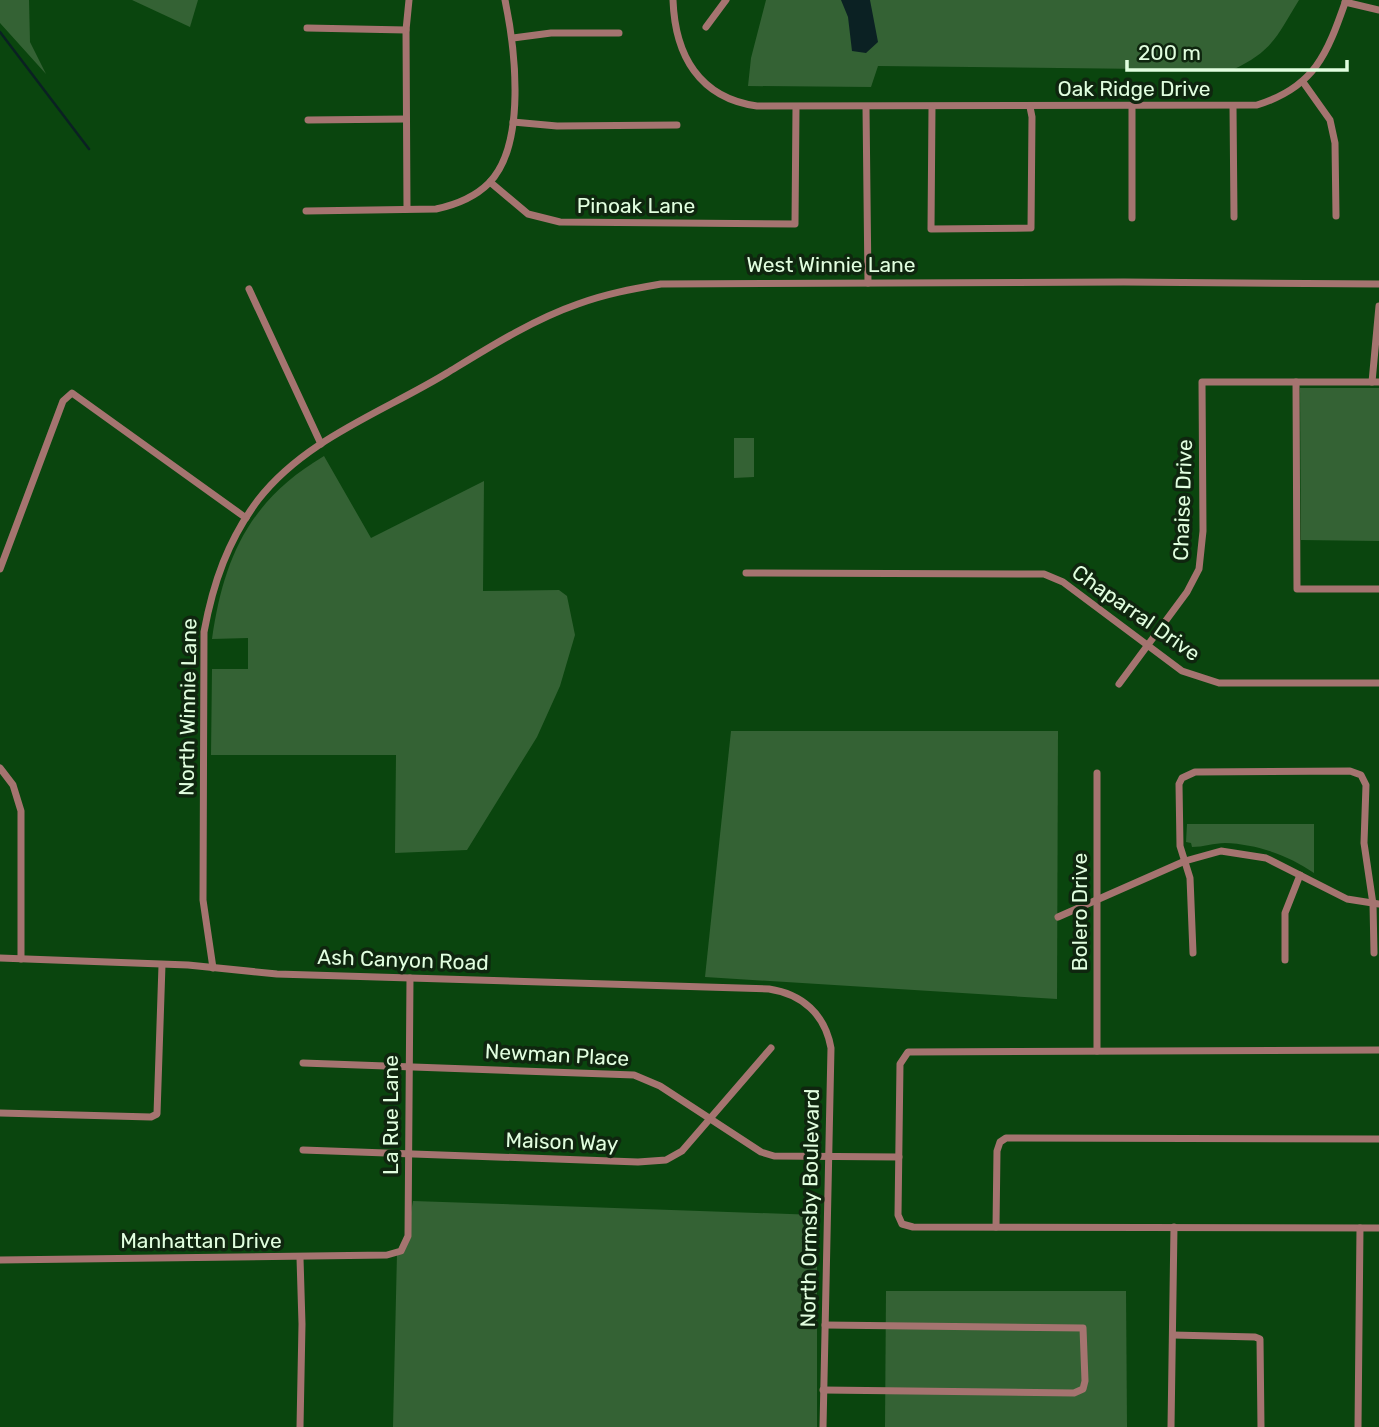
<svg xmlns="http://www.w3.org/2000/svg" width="1379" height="1427" viewBox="0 0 1379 1427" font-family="Rubik,sans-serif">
<rect width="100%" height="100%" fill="#0a450e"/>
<g fill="#346234">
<polygon points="0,0 29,0 30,42 46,74 0,23"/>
<polygon points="132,0 198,0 190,27"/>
<path d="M766,0H1299C1277,36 1272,52 1232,70L878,66L871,87L748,86L751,58Z"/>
<polygon points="1300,388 1379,388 1379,541 1301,540"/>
<polygon points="734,438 754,438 754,477 734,478"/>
<path d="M324,456L371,538L484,481L483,591L559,590L567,596L575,635L560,686L537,737L467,850L395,853L396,755H211L212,669H248V638L212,639C224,556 250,500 324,456Z"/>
<polygon points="731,731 1058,731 1057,999 705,977"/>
<path d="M1187,824H1314V873C1288,855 1256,844 1225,843C1214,843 1203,847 1192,847L1191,843L1186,842Z"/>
<polygon points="413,1201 817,1215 817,1427 393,1427 397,1253 405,1246"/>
<polygon points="886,1291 1126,1291 1127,1427 885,1427"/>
</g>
<polygon fill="#0b2123" points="841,0 870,0 878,42 866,53 852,51 848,17"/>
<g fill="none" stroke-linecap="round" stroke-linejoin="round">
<polyline stroke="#0b2123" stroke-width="2.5" points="0,32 89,149"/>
<g stroke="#a57470" stroke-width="7">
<path d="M673,0C675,55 699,98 757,106L1257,105C1315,87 1327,54 1346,0"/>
<polyline points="1345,2 1379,10"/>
<polyline points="706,27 726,0"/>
<polyline points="307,28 406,30"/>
<polyline points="513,38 551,33 619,33"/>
<polyline points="1303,82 1330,120 1335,143 1336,216"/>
<polyline points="1233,106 1234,217"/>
<polyline points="866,107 868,283"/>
<polyline points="932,107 931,229 1031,228 1032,117 1030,107"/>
<polyline points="308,120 406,119"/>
<polyline points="513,122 557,126 677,125"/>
<polyline points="490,182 528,214 560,222 795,224 796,107"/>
<polyline points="407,209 406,30 409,0"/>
<path d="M306,211L436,209C455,205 475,197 489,183C527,144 515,48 505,0"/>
<polyline points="1132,218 1132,107"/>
<polyline points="249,289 321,444"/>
<polyline points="1296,382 1297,589 1379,589"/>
<polyline points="1372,382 1379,306"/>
<polyline points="0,569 63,401 72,393 246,518"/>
<polyline points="746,573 1044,574 1063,582 1182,671 1219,683 1379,683"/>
<polyline points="1119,684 1187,592 1199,569 1203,531 1202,382 1379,382"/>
<polyline points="0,768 13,785 21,811 21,959"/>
<polyline points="1097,773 1097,1051"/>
<polyline points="1058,917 1185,861 1221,851 1266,858 1347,899 1379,904"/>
<polyline points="1193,953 1190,878 1180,846 1179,784 1182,778 1195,772 1350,771 1361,775 1366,785 1364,843 1373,904 1374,953"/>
<path d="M0,958L188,965L277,974L769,989C802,994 825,1014 831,1048L823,1427"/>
<polyline points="1285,960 1285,913 1300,875"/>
<path d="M213,968L203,900L204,632C213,583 228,540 258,500C305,439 383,412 447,373C488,348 532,320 578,304C605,294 632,289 661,284L1124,282L1379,284"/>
<polyline points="1379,1050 908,1052 900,1064 898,1215 902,1224 913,1227 1379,1228"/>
<polyline points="303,1063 634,1075 660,1086 761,1152 774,1156 899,1157"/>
<polyline points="0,1113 151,1117 157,1114 162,965"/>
<polyline points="303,1150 638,1162 666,1160 682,1151 771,1048"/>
<polyline points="996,1227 997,1151 1000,1142 1006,1138 1379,1139"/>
<polyline points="0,1260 387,1255 401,1251 408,1236 410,978"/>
<polyline points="1173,1335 1255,1337 1260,1339 1261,1427"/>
<polyline points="823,1390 1074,1393 1083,1389 1085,1381 1083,1328 825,1325"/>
<polyline points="300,1427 302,1324 300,1258"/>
<polyline points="1171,1427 1174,1227"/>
<polyline points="1358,1427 1360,1228"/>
</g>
</g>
<g text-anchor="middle" stroke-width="7" stroke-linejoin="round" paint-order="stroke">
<g font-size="21" fill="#e1fedf" stroke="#0f260f">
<text x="1134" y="96">Oak Ridge Drive</text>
<text x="636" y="213">Pinoak Lane</text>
<text x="831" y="272">West Winnie Lane</text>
<text transform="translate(1183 500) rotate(-88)" y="7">Chaise Drive</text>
<text transform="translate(1136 613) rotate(35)" y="7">Chaparral Drive</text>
<text transform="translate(188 707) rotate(-89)" y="7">North Winnie Lane</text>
<text transform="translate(1080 912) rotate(-90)" y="7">Bolero Drive</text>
<text transform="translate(403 960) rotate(2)" y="7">Ash Canyon Road</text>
<text transform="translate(557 1055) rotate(3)" y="7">Newman Place</text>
<text transform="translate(391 1115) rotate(-90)" y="7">La Rue Lane</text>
<text transform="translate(562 1142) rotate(2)" y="7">Maison Way</text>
<text transform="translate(810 1208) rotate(-89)" y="7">North Ormsby Boulevard</text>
<text x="201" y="1248">Manhattan Drive</text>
</g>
</g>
<path d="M1127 60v10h220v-10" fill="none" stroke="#e1fedf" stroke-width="3.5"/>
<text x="1138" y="60" font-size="21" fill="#e1fedf" stroke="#0f260f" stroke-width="5" paint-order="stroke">200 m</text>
</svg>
